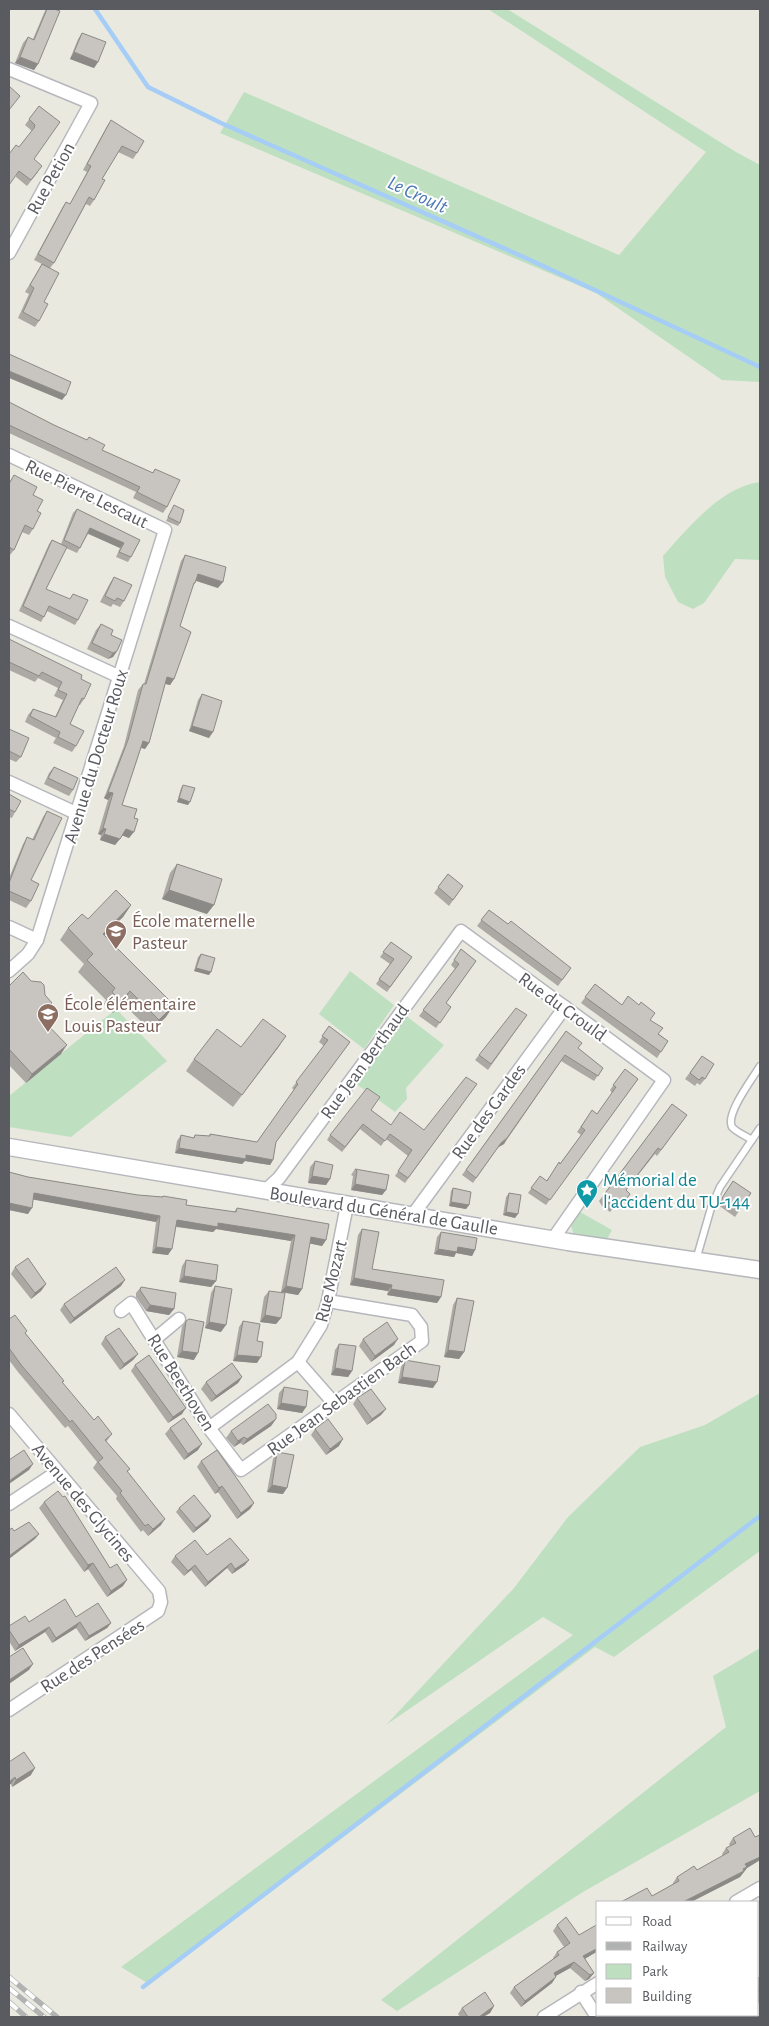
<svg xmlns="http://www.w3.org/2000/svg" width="769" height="2026" viewBox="0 0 769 2026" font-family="'Alegreya Sans',sans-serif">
<rect width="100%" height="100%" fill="#eae9e0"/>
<g fill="#bee0c1">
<polygon points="488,9 507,9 736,152 760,165 760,382 722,380 596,293 220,133 244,92 619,255 706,152"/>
<path d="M760,482V560L735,559L704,603L693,609L678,602L665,577L663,556C688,528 721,487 760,482Z"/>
<polygon points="350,971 394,1005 364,1049 319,1014"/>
<polygon points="116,1009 167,1061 71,1137 9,1127 9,1096"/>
<polygon points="405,1015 444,1045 406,1088 407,1099 395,1112 355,1083"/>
<polygon points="580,1212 612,1230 607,1239 573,1233 571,1225"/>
<polygon points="760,1393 760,1551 614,1657 595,1647 149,1984 121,1967 573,1635 543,1617 386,1725 514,1588 568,1517 640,1447 705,1425"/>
<polygon points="760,1648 760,1791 583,1892 397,2011 381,2000 726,1727 713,1676"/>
</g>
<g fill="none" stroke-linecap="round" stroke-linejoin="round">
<g stroke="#a5cdf6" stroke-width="4.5">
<polyline points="95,9 148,87 221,123 528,259 760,367"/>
<polyline points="143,1987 760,1516"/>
</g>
<g stroke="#b6b7bc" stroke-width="9">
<g id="service">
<path d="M752,1140C746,1136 736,1132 732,1127C725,1114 753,1078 760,1066"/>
<polyline points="696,1260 711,1208 720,1187 760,1128"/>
</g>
</g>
<g stroke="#b6b7bc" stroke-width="15">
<g id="minor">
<polyline points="9,69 91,103 9,253"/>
<polyline points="9,455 165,530 37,940 28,954 9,971"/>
<polyline points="9,626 120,677"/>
<polyline points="9,782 78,814"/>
<polyline points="9,927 37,940"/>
<polyline points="266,1190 279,1178 461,931 664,1080 553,1239"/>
<polyline points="412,1216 565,1007"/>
<polyline points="121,1311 131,1303 209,1428 241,1470 422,1341 421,1327 412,1315 328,1301"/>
<polyline points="155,1339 179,1319"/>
<polyline points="298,1362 333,1402"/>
<polyline points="9,1414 159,1591 161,1602 158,1611 9,1710"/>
<polyline points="209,1428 298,1362 321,1325 328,1301 347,1205"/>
<polyline points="9,1504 57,1472"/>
<polyline points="736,1902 760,1888"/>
<polyline points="581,1992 597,2017"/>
<polyline points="544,2017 598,1983"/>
</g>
</g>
<g stroke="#b6b7bc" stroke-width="19">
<polyline id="tertiary" points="9,1147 568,1242 760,1270"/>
</g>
<use href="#service" stroke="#fff" stroke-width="6"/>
<use href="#minor" stroke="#fff" stroke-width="12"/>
<use href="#tertiary" stroke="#fff" stroke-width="16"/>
<g stroke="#b1b2b2" stroke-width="5.5">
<g id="rail">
<polyline points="9,1977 57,2017"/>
<polyline points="9,1988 44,2017"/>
<polyline points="9,2002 26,2017"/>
</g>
</g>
<use href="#rail" stroke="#fff" stroke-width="4" stroke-dasharray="11" stroke-linecap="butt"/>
</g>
<g fill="#aca9a5">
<polygon points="46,9 54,9 38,64 34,70 15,63 23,43 28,37 33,39 44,13"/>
<polygon points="82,33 98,62 94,68 70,59 78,39"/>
<polygon points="39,106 34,159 38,172 27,186 16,177 19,147 31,132 32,131 25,125"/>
<polygon points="111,120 137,153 133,159 118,152 102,179 94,200 90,206 86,204 54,263 50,268 39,321 35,327 18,318 29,294 25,292 42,264 34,260 62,208 66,202 70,204 87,172 83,170 107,126"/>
<polygon points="9,402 54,425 87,440 89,437 102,450 153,473 155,469 167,507 163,513 133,498 136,492 9,433"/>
<polygon points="14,475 33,495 37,511 33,529 29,535 22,532 14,550 10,555 9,555 9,483"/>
<polygon points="174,505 180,523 178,526 166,521"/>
<polygon points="77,509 140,540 131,557 128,562 116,557 120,548 88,534 77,553 66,548 46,589 78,620 75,625 47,611 41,622 19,611 49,544 52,540 61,544 73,513"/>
<polygon points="185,555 218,588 196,581 192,588 180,626 174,679 170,685 165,684 149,743 145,749 141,748 122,805 134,818 129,838 122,835 115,845 100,840 101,835 98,834 108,800 104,798 124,746 138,690 143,684 144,684 181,561"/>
<polygon points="114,577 124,601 120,607 113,604 111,607 100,602 110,583"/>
<polygon points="101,624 111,635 117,651 113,657 108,659 87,649 96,630"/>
<polygon points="9,639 81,679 84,699 80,705 79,705 70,724 76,746 72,752 53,743 56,738 25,722 28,715 33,709 55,717 63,700 54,696 58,688 38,678 35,682 9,670"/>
<polygon points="202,694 209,738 189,731 198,700"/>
<polygon points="9,729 21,757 16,762 9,759"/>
<polygon points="54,767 73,790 69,796 44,784 49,773"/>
<polygon points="183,785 188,805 177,802 181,788"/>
<polygon points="9,794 15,812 12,818 9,817"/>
<polygon points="47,811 31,880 31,901 26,908 9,900 9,878 23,844 27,837 32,840 43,817"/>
<polygon points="177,864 207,914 162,899 170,873"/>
<polygon points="448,874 463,886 449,906 434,893"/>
<polygon points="131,905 123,917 104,935 166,1017 151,1031 122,1003 113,1013 104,1004 106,1000 78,972 84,964 60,940 68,928 88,919"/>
<polygon points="489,910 508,924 571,968 558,986 477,926"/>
<polygon points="391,942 412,957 387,992 376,984 390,964 380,957"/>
<polygon points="461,949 476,961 446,1003 451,1007 436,1028 419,1016 455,969 451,965"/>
<polygon points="201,954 209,975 194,971 198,957"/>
<polygon points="595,984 622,1005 650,1020 659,1034 668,1041 657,1058 581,1003"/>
<polygon points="9,986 45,995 52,1003 46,1012 41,1017 61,1054 26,1083 9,1065"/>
<polygon points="527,1015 488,1070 475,1060 479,1055"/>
<polygon points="329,1026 350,1042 276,1142 273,1160 270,1165 245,1161 242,1164 175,1153 177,1141 181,1135 193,1138 195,1135 209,1136 210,1134 257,1142 294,1090 292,1088 324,1046 319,1042"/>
<polygon points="566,1031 578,1048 603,1068 594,1081 561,1061 504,1144 497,1148 473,1183 462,1175"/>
<polygon points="286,1036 233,1107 186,1071 194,1059"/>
<polygon points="702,1056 705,1079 700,1085 697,1083 695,1086 685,1079"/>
<polygon points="625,1069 638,1079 546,1205 528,1193 540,1176 546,1181 560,1164 581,1135 577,1132 592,1110 597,1114 612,1093 610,1090"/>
<polygon points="477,1084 405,1183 395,1176 408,1156 386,1139 381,1146 360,1129 342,1152 327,1140 330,1135 371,1110 391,1125 424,1130"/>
<polygon points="672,1104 687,1115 657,1156 655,1154 626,1190 630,1194 619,1210 614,1207 610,1212 602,1206 599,1201"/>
<polygon points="315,1161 330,1179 326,1185 308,1183 310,1167"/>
<polygon points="355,1169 386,1190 382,1195 351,1190 353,1176 351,1175"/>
<polygon points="9,1172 28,1177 138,1195 162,1197 163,1196 186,1205 234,1212 237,1208 326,1240 322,1246 310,1243 302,1289 298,1295 281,1292 291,1241 216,1229 213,1232 176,1227 168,1255 152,1253 156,1222 33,1199 28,1214 9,1210"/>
<polygon points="733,1181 751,1193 735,1217 718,1205"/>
<polygon points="453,1188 469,1205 466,1209 449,1206 451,1191"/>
<polygon points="509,1193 515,1218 503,1215 506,1197"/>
<polygon points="362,1229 372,1269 441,1297 437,1303 387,1295 388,1291 350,1285 358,1235"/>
<polygon points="441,1232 475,1250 472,1256 456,1253 454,1257 434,1254 437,1237"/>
<polygon points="186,1260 216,1281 211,1287 179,1282 182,1266"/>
<polygon points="15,1267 46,1284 41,1291 31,1299 11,1274"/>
<polygon points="121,1286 70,1324 60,1310 64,1304"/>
<polygon points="215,1286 221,1332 205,1328 211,1293"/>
<polygon points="141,1287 174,1309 169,1315 146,1311 136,1297 136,1293"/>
<polygon points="269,1291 281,1318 276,1324 260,1322 264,1297"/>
<polygon points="457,1298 464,1352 459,1359 444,1357 453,1305"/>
<polygon points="9,1319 25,1333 64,1381 62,1383 94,1420 112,1434 106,1442 130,1469 127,1472 161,1525 148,1536 143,1530 141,1532 116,1499 117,1496 93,1468 97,1462 68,1426 65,1428 18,1372 9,1360"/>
<polygon points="186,1321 194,1360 177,1357 182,1327"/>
<polygon points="243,1321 257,1341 257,1363 233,1361 239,1327"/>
<polygon points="105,1337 138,1354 133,1360 120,1370 101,1344"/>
<polygon points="363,1339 394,1345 371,1362 359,1346"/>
<polygon points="339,1344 352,1371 348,1377 331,1375 335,1350"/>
<polygon points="405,1360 433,1388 398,1383 401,1367"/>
<polygon points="135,1365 182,1414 168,1423 131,1371"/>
<polygon points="242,1377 238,1383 211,1402 201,1389 206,1382"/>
<polygon points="284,1387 306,1407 302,1413 277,1409 279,1393"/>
<polygon points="357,1398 386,1409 381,1415 367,1425 353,1404"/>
<polygon points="276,1419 271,1426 243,1445 240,1443 234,1447 226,1438 231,1431"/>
<polygon points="170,1428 198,1450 184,1460 165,1434"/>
<polygon points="315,1429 339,1446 326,1455 311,1435"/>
<polygon points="277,1452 283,1494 267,1492 273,1459"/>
<polygon points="201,1461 254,1503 250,1509 237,1519 218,1492 215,1494 197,1467"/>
<polygon points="44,1502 110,1568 123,1586 107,1597 88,1569 84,1572 39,1508"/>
<polygon points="179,1508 211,1516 208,1521 193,1533 176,1512"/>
<polygon points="207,1555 245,1565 232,1574 227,1568 205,1587 191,1570 184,1576 171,1562 175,1556"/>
<polygon points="76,1617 111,1623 107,1628 85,1641 76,1628 52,1643 45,1632 15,1651 9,1641 9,1626 29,1622"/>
<polygon points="9,1762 31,1775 12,1787 11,1784"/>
<polygon points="760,1835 760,1860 747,1868 740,1877 691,1902 621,1902 652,1896 673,1884 673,1883 677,1877 697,1870 723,1856 722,1854 726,1848 730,1846 729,1844 733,1838 755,1837"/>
<polygon points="557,1925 579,1935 598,1951 585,1959 594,1973 589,1979 585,1981 570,1968 556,1976 552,1983 521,2007 510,1993 514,1987 553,1959 553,1958 557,1952 564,1947 553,1931"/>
<polygon points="760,1977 760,2007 758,2002 758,1978"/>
<polygon points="494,2006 490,2013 483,2017 460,2017 458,2014 462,2008"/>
<polygon points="618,2015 633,2015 629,2017 620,2017"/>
<polygon points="633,2015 676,2015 672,2017 635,2017"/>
<polygon points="704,2015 713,2015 709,2017 705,2017"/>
</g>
<g fill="#8c8a86">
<polygon points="74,52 98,62 94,68 70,59"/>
<polygon points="20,57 38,64 34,70 15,63"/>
<polygon points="9,371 66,395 62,400 9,378"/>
<polygon points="90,528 124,543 120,548 87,533"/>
<polygon points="198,574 223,582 218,588 194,580"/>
<polygon points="117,651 113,657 108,659 113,653"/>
<polygon points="167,677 174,679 170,685 162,683"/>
<polygon points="192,726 213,732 209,738 189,731"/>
<polygon points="143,741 149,743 145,749 139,747"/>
<polygon points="108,792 113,793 108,800 104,798"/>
<polygon points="179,798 190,802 188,805 177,802"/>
<polygon points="103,828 106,829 101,835 98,834"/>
<polygon points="126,829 134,832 129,838 121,835"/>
<polygon points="104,834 120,839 115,845 100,840"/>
<polygon points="169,890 214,905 207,914 162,899"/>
<polygon points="131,905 123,917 94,946 103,934"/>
<polygon points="196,968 211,972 209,975 194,971"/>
<polygon points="130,991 122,1003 113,1013 121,1001"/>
<polygon points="52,1003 46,1012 33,1024 39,1016"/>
<polygon points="174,1005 166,1017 151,1031 159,1020"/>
<polygon points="286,1036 278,1048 233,1107 242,1095"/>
<polygon points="67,1045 61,1054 26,1083 32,1074"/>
<polygon points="507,1138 504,1144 497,1148 473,1183 501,1143"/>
<polygon points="179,1148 246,1155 273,1160 270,1165 245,1161 242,1164 175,1153"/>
<polygon points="312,1176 330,1179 326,1185 308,1183"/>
<polygon points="355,1184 386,1190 382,1195 351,1190"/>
<polygon points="34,1193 160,1216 156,1222 30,1199"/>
<polygon points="451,1202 469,1205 466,1209 449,1206"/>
<polygon points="9,1203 32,1208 28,1214 9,1210"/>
<polygon points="506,1212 518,1214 515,1218 503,1215"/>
<polygon points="177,1220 218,1223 295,1235 291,1241 216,1229 213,1232 173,1226"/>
<polygon points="311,1237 326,1240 322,1246 307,1243"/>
<polygon points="156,1247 172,1249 168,1255 152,1253"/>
<polygon points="458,1247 475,1250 472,1256 456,1253 454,1257 434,1254 438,1249"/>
<polygon points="184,1276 216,1281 211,1287 179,1282"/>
<polygon points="354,1278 392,1285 388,1291 350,1285"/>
<polygon points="125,1280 121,1286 70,1324 74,1318"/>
<polygon points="46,1284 41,1291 31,1299 35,1293"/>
<polygon points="286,1286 302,1289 298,1295 281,1292"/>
<polygon points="391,1289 441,1297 437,1303 387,1295"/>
<polygon points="150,1305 174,1309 169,1315 146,1311"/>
<polygon points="265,1315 281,1318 276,1324 260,1322"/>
<polygon points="209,1322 226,1325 221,1332 205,1328"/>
<polygon points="398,1339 394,1345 371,1362 375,1356"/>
<polygon points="448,1350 464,1352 459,1359 444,1357"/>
<polygon points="182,1351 198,1353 194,1360 177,1357"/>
<polygon points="138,1354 133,1360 120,1370 124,1364"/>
<polygon points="237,1355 261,1357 257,1363 233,1361"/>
<polygon points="335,1368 352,1371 348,1377 331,1375"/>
<polygon points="242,1377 238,1383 211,1402 216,1396"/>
<polygon points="402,1377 437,1382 433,1388 398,1383"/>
<polygon points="281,1403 306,1407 302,1413 277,1409"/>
<polygon points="186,1408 182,1414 168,1423 173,1417"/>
<polygon points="386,1409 381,1415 367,1425 372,1419"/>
<polygon points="276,1419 271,1426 243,1445 247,1439"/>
<polygon points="244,1437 240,1443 234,1447 238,1441"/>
<polygon points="343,1439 339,1446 326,1455 330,1449"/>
<polygon points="202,1444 198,1450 184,1460 188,1454"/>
<polygon points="33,1464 29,1470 9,1484 9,1481"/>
<polygon points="272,1485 287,1488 283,1494 267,1492"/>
<polygon points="222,1486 218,1492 215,1494 219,1488"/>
<polygon points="254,1503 250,1509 237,1519 241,1513"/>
<polygon points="211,1516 208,1521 193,1533 196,1528"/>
<polygon points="165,1519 161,1525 148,1536 153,1529"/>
<polygon points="39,1534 35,1539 9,1559 9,1556"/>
<polygon points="249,1560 245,1565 232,1574 235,1569"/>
<polygon points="93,1563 88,1569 84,1572 88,1565"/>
<polygon points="231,1563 227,1568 205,1587 208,1582"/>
<polygon points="195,1565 191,1570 184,1576 188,1571"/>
<polygon points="127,1580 123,1586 107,1597 111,1591"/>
<polygon points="80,1622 76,1628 52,1643 56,1638"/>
<polygon points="111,1623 107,1628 85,1641 89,1636"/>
<polygon points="49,1627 45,1632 15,1651 19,1645"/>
<polygon points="33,1664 29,1670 9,1684 9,1680"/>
<polygon points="35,1768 31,1775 12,1787 16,1780"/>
<polygon points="15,1777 11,1784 9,1785 9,1782"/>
<polygon points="760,1857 760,1860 747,1868 740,1877 691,1902 683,1902 745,1864"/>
<polygon points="598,1948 598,1951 579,1962 583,1956"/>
<polygon points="574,1962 570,1968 550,1979 554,1973"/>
<polygon points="594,1973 589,1979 585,1981 590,1975"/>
<polygon points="556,1977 552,1983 521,2007 525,2001"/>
<polygon points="494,2006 490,2013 483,2017 479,2017"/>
<polygon points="628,2015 633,2015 629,2017 625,2017"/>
<polygon points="671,2015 676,2015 672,2017 667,2017"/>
<polygon points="709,2015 713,2015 709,2017 707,2017"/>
</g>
<g fill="#c8c5c0" stroke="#8c8a86">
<polygon points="47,9 54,9 60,11 38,64 20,57 28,37 34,40"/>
<polygon points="82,33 106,42 98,62 74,52"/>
<polygon points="9,86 20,96 9,110"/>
<polygon points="39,106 60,122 34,159 42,166 31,180 19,171 9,185 9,154 16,145 19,147 34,128 35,125 29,119"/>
<polygon points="111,120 144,141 137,153 122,146 102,179 105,180 94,200 89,197 54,263 38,254 66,202 70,204 91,166 87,164"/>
<polygon points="42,264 59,273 44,302 48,304 39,321 23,312 34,288 30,285"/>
<polygon points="9,354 71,382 66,395 9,371"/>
<polygon points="9,402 54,425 87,440 89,437 105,445 102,450 153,473 155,469 180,480 167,507 137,492 140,487 9,425"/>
<polygon points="14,475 37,487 33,495 43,500 37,511 41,513 33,529 25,525 14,550 9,547 9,484"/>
<polygon points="174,505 184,510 180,523 168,517"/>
<polygon points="77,509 140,540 131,557 119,552 124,543 90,528 80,548 64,540"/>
<polygon points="52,540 67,547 46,589 70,599 73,594 88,600 78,620 49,606 44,617 23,606"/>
<polygon points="185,555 226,567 223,582 198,574 195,583 194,583 180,626 191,632 174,679 167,677 149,743 143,741 122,805 137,809 134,818 138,819 134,832 126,829 120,839 104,834 106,829 103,828 113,793 108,792 128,740 143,684 146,684"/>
<polygon points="114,577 132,585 124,601 117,598 115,601 105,596"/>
<polygon points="101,624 113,630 111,635 122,640 117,651 113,653 92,643"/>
<polygon points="9,639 82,675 81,679 91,684 84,699 82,698 70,724 84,731 76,746 58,737 60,732 30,716 33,709 56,717 67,694 58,690 62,682 42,672 39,676 9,662"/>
<polygon points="202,694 222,701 213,732 192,726"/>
<polygon points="9,729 29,738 21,757 9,751"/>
<polygon points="54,767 78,778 73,790 48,778"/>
<polygon points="183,785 195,788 190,802 179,798"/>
<polygon points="9,794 21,801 15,812 9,809"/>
<polygon points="47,811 62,818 31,880 39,884 31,901 9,891 9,883 27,837 34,840"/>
<polygon points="177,864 222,879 214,905 169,890"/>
<polygon points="448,874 463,886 453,900 438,887"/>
<polygon points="116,890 131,905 103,934 174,1005 159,1020 130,991 121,1001 112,992 115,988 87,960 93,954 68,928 82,914 88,919"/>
<polygon points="489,910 508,924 511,921 571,968 562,980 481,920"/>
<polygon points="391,942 412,957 390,987 379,979 394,959 383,952"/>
<polygon points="461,949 476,961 446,1003 451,1007 440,1023 423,1010 459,964 454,960"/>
<polygon points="201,954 215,958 211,972 196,968"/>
<polygon points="23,972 31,981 41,982 44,985 45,995 52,1003 39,1016 67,1045 32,1074 9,1049 9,986"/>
<polygon points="595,984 622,1005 628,996 639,1005 641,1002 655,1013 650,1020 663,1028 658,1034 668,1041 661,1052 585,997"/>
<polygon points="516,1008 527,1015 491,1064 479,1055"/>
<polygon points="263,1019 286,1036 242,1095 194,1059 217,1029 241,1047"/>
<polygon points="329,1026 350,1042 276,1142 273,1160 246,1155 246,1159 179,1148 181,1135 194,1138 195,1135 210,1136 210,1134 257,1142 298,1084 296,1082 328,1040 322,1036"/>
<polygon points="566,1031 582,1043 578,1048 603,1068 598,1076 565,1055 507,1138 501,1143 476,1178 466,1170"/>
<polygon points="702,1056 714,1064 705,1079 702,1077 699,1080 690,1073"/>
<polygon points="625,1069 638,1079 550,1200 531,1188 540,1176 547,1181 559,1162 560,1164 585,1130 581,1127 592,1110 597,1114 616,1087 613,1085"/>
<polygon points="466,1077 477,1084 408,1178 398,1171 412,1150 390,1134 385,1141 363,1124 345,1147 330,1135 367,1088 380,1097 371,1110 391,1125 400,1112 424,1130"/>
<polygon points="672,1104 687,1115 661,1150 658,1148 626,1190 630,1194 622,1205 618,1201 613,1206 606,1200 603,1196"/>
<polygon points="315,1161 333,1165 330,1179 312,1176"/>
<polygon points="355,1169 389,1175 386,1190 355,1184 357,1171"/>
<polygon points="9,1172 28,1177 138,1195 163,1197 163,1196 187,1200 186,1205 236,1212 237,1208 329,1224 326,1240 311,1237 302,1289 286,1286 295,1235 218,1223 218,1227 177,1220 172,1249 156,1247 160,1216 34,1193 32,1208 9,1203"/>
<polygon points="733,1181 751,1193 739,1211 722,1198"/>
<polygon points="453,1188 471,1192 469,1205 451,1202"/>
<polygon points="509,1193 521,1195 518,1214 506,1212"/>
<polygon points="362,1229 379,1232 372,1269 444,1280 441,1297 391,1289 392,1285 354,1278"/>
<polygon points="441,1232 477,1238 475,1250 458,1247 457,1252 438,1249"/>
<polygon points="28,1258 46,1284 35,1293 15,1267"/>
<polygon points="186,1260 218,1265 216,1281 184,1276"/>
<polygon points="116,1267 125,1280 74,1318 64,1304"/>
<polygon points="215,1286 232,1289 226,1325 209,1322"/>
<polygon points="141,1287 176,1293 174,1309 150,1305 140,1290"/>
<polygon points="269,1291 285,1293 281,1318 265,1315"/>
<polygon points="457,1298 474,1301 464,1352 448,1350"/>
<polygon points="15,1315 27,1331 25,1333 64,1381 62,1382 94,1420 98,1416 112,1434 105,1440 130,1469 127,1471 165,1519 153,1529 148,1524 145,1526 120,1493 122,1491 98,1462 103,1458 72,1420 70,1422 22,1366 9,1348 9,1319"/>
<polygon points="189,1319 204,1322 198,1353 182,1351 186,1321"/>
<polygon points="243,1321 260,1324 257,1341 263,1342 261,1357 237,1355"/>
<polygon points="387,1322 398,1339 375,1356 363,1339"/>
<polygon points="119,1328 138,1354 124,1364 105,1337"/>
<polygon points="339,1344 356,1346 352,1371 335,1368"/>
<polygon points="149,1355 186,1408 173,1417 135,1365"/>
<polygon points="405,1360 440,1366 437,1382 402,1377"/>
<polygon points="232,1363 242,1377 216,1396 206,1382"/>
<polygon points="284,1387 308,1391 306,1407 281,1403"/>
<polygon points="371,1389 386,1409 372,1419 357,1398"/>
<polygon points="268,1404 276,1414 276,1419 247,1439 244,1437 238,1441 231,1431"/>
<polygon points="184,1418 202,1444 188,1454 170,1428"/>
<polygon points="328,1419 343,1439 330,1449 315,1429"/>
<polygon points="24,1450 33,1464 9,1481 9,1460"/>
<polygon points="217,1450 254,1503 241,1513 222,1486 219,1488 201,1461"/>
<polygon points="277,1452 294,1455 287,1488 272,1485"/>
<polygon points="58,1491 63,1497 65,1496 110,1568 117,1564 127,1580 111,1591 93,1563 88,1565 44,1502"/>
<polygon points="194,1495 211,1516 196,1528 179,1508"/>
<polygon points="29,1522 39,1534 9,1556 9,1530 12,1528 14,1531"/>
<polygon points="230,1538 249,1560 235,1569 231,1563 208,1582 195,1565 188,1571 175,1556 195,1540 207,1555"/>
<polygon points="65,1599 76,1617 98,1603 111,1623 89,1636 80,1622 56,1638 49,1627 19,1645 9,1630 9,1626 25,1616 29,1622"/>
<polygon points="23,1648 33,1664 9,1680 9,1657"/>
<polygon points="24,1752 35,1768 16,1780 15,1777 9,1782 9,1762"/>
<polygon points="750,1828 755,1837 760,1835 760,1857 745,1864 747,1867 743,1869 744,1871 683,1902 621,1902 647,1888 652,1896 679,1881 677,1877 694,1866 697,1870 729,1852 726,1848 736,1843 733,1838"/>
<polygon points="566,1917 579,1935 598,1924 598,1948 583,1956 594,1973 590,1975 574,1962 554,1973 556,1977 525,2001 514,1987 559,1955 557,1952 570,1943 557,1925"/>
<polygon points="760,1977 760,1994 758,1989 758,1978"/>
<polygon points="485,1992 494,2006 479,2017 468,2017 462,2008"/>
<polygon points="640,2015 671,2015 667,2017 641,2017"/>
</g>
<defs>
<g id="school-pin" transform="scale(1.125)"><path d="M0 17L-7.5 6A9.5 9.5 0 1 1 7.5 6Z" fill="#8d6e63" stroke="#fff"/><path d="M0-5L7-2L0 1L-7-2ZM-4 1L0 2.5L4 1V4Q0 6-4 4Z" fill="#fff"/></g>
<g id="sight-pin" transform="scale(1.125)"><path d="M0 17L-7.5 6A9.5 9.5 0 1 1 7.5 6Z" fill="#0f9aa8" stroke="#fff"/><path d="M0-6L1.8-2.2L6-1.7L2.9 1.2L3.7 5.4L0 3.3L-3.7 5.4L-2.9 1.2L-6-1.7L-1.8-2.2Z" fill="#fff"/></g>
</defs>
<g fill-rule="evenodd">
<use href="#school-pin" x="116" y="931"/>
<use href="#school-pin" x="48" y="1014"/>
<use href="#sight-pin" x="587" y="1190"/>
</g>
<g text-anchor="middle" stroke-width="4" stroke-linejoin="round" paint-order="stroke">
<g font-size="19" fill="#595b60" stroke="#fff">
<text transform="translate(50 178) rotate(-61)" y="7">Rue Petion</text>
<text transform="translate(87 493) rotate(26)" y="7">Rue Pierre Lescaut</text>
<text transform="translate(95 756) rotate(-73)" y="7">Avenue du Docteur Roux</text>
<text transform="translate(563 1006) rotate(36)" y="7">Rue du Crould</text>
<text transform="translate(364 1061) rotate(-54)" y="7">Rue Jean Berthaud</text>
<text transform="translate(488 1111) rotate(-54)" y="7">Rue des Gardes</text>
<text transform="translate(384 1210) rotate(9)" y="7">Boulevard du Général de Gaulle</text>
<text transform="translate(330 1281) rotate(-76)" y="7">Rue Mozart</text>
<text transform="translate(182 1382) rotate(58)" y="7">Rue Beethoven</text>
<text transform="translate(341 1398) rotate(-36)" y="7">Rue Jean Sebastien Bach</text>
<text transform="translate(84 1502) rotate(50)" y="7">Avenue des Glycines</text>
<text transform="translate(92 1655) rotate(-33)" y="7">Rue des Pensées</text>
</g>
<g font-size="19" fill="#785e54" stroke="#fff" text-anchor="start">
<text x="132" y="927">École maternelle<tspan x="132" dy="22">Pasteur</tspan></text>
<text x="64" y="1010">École élémentaire<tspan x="64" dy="22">Louis Pasteur</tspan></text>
</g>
<g font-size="19" fill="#0d838f" stroke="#fff" text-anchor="start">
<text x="603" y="1186">Mémorial de<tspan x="603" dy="22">l'accident du TU-144</tspan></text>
</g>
<g font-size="20" font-style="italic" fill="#4b78b5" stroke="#fff">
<text transform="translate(418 194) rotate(25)" y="7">Le Croult</text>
</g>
</g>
<rect width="769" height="2026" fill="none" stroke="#595b60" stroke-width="20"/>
<rect x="596" y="1901" width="162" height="115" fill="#ffffff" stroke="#bdbdbf"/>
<rect x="606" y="1917" width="25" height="8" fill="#ffffff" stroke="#bdbdbf"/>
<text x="642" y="1926" font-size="15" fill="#595b60">Road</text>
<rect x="606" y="1942" width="25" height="8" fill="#b1b2b2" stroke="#bdbdbf"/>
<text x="642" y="1951" font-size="15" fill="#595b60">Railway</text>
<rect x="606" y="1964" width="25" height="15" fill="#bee0c1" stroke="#bdbdbf"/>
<text x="642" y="1976" font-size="15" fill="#595b60">Park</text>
<rect x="606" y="1988" width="25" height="15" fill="#c8c5c0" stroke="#bdbdbf"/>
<text x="642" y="2001" font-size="15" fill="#595b60">Building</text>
</svg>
